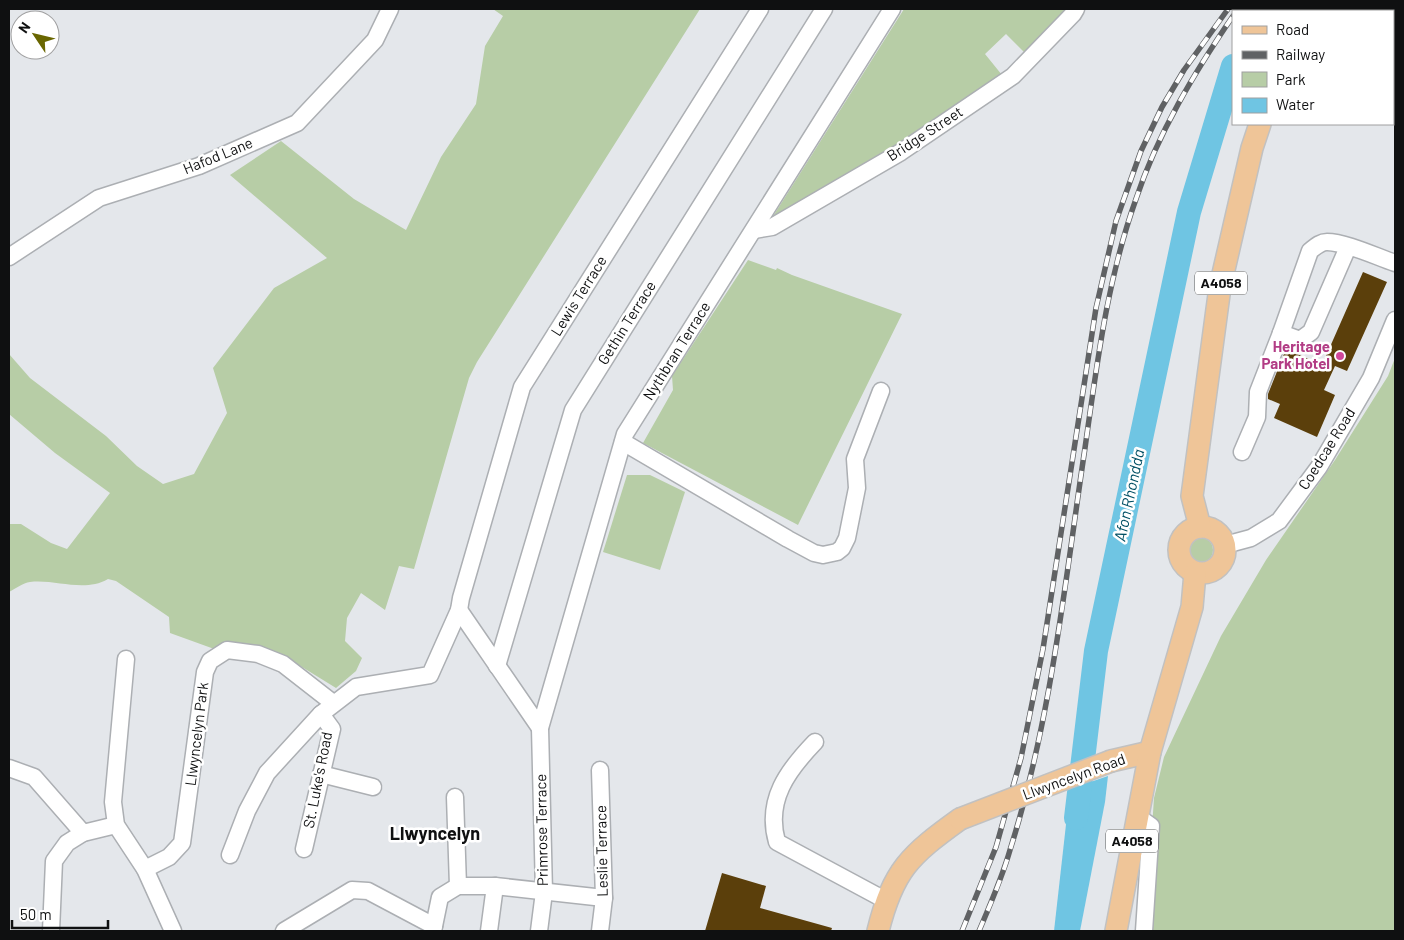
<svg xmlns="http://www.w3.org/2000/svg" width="1404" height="940" viewBox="0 0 1404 940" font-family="Barlow,sans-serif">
<rect width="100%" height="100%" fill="#e4e7eb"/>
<g fill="#b7cda6">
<path d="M493,9H700L477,362L469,378L414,569L399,566L385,610L361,593L347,618L345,641L362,658L356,671L336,688L289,659L255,645L225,643L217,650L170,633L169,617L116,581L108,579C84,593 56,579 30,582C23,583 15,589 9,592V524H21L51,543L67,549L110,493L55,453L9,414V354L30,378L106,436L137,466L163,484L194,474L227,413L213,368L274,288L327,258L230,175L281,141L354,199L406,230L441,157L476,104L485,46L503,16Z"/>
<polygon points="904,9 1069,9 1026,54 1006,34 985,54 1002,75 893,150 770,221"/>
<polygon points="748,260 776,270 777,268 792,275 902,314 798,525 643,443 673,390 672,376"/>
<polygon points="1395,358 1395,931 1145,931 1154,798 1164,757 1221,636 1266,560 1335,460 1388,376"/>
<polygon points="627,475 650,475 685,492 660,570 603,552"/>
<circle cx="1200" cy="550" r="13"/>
</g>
<polygon fill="#6fc5e3" points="1108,776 1105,802 1080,931 1054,931 1070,789"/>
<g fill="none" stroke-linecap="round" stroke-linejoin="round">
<g stroke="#6fc5e3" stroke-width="24">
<polyline points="1249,11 1250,9"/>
<polyline points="1076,818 1096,651 1189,212 1233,66"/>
</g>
</g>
<g fill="#5b3f0b">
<polygon points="1363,272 1387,282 1347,371 1335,366 1324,390 1335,395 1317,437 1274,418 1280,404 1268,399 1268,394 1286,349 1322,365"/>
<polygon points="722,873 766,886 760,908 832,928 831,931 705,931"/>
</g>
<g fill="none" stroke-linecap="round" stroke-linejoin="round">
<g stroke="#acafb3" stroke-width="19">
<g id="minor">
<polyline points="754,230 772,227 901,152 1013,76 1073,14 1076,9"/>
<path d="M1348,247L1311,332L1300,340L1281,333L1310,251C1315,247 1320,242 1327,242C1346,242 1377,257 1395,263"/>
<polyline points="9,257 99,198 199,166 297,123 375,40 390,9"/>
<polyline points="623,442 788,539 814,553 823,555 837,552 842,548 847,538 857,488 855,459 881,391"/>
<polyline points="1242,452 1257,417 1258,392 1281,333"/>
<polyline points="1225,545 1251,538 1279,521 1319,467 1371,378 1395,320"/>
<polyline points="459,610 540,728"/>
<polyline points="126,659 113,802 116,825 145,869 173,931"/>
<polyline points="497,666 573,410 824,9"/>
<path d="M815,742C788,770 765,800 777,842L885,900"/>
<polyline points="9,768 34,777 83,833"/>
<polyline points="321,774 373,787"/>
<polyline points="455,797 458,886"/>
<polyline points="1137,816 1151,826 1144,931"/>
<polyline points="304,849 332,729 321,714 356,687 430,675 459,610 461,598 522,387 760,9"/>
<polyline points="230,855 247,811 267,773 321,714"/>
<polyline points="145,869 169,857 182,843 205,672 210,661 227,650 258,654 283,664 333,703"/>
<polyline points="51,931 54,861 67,843 83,833 116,825"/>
<polyline points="284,931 352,890 368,891 434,926"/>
<polyline points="433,931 440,897 458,886 495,886 604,898"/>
<polyline points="489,931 495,886"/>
<polyline points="539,931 544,892 540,728 625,434 892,9"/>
<polyline points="600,931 604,898 600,770"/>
</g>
</g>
<g stroke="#c1c1c1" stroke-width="24">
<g id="major">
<polyline points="1310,11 1311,9"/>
<circle cx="1202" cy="550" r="23"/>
<polyline points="1200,527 1192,496 1220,287 1252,148 1260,124"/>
<polyline points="1111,761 1150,752"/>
<path d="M878,931C893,870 910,855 960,819"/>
<polyline points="1116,931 1150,752 1192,607 1195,573"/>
</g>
</g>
<use href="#minor" stroke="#fff" stroke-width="16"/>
<use href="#major" stroke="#efc598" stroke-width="21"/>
<g stroke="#606264" stroke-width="5.5">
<g id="rail">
<polyline points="962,931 996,847 1021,758 1043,649 1096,308 1116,221 1141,151 1162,107 1184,70 1228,9"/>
<path d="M979,931C990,905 1002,878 1010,850C1051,721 1065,582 1085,448C1097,364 1107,280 1136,199C1158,133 1194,73 1233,16"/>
</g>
</g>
<use href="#rail" stroke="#fff" stroke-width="4" stroke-dasharray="11" stroke-linecap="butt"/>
<g stroke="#c1c1c1" stroke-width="24" stroke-linecap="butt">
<polyline id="major-bridge" points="960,819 1111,761"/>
</g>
<use href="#major-bridge" stroke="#efc598" stroke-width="21"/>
</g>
<circle fill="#d1479c" stroke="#fff" stroke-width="2" cx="1340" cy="356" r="5"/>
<g text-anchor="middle" stroke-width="5" stroke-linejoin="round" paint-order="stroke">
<g fill="#fff" stroke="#575858" stroke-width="1">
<rect x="1195" y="271.5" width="52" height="23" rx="4"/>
<rect x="1106" y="829.5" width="52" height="23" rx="4"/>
</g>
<g font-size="14" font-weight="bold" fill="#0f1011">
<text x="1221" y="288">A4058</text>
<text x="1132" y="846">A4058</text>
</g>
<g font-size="15" fill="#0f1011" stroke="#fff">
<text transform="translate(925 134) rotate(-33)" y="5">Bridge Street</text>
<text transform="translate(218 156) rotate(-22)" y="5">Hafod Lane</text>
<text transform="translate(579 296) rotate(-58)" y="5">Lewis Terrace</text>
<text transform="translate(627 323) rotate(-58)" y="5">Gethin Terrace</text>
<text transform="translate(677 351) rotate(-58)" y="5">Nythbran Terrace</text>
<text transform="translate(1327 449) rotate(-58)" y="5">Coedcae Road</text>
<text transform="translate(197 734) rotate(-83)" y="5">Llwyncelyn Park</text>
<text transform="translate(1074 777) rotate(-20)" y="5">Llwyncelyn Road</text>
<text transform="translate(318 780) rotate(-79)" y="5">St. Luke's Road</text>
<text transform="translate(542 830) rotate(-91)" y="5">Primrose Terrace</text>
<text transform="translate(602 851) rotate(-91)" y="5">Leslie Terrace</text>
</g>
<g font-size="15" font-weight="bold" fill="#b23c85" stroke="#fff" text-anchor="end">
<text x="1330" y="352">Heritage<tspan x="1330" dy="17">Park Hotel</tspan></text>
</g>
<g font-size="16" font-style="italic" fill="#004f64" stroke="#fff">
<text transform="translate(1129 495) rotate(-78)" y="6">Afon Rhondda</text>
</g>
<g font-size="18" font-weight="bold" fill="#0f1011" stroke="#fff">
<text x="435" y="840">Llwyncelyn</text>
</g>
</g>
<rect width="1404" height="940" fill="none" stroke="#0f1011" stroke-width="20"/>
<rect x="1232" y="10" width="162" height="115" fill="#ffffff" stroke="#9f9fa0"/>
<rect x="1242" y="26" width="25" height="8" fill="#efc598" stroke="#9f9fa0"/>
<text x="1276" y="35" font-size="15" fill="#0f1011">Road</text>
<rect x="1242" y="51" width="25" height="8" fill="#606264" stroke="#9f9fa0"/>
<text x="1276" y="60" font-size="15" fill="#0f1011">Railway</text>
<rect x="1242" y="72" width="25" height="15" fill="#b7cda6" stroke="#9f9fa0"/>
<text x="1276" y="85" font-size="15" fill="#0f1011">Park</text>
<rect x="1242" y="98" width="25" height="15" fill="#6fc5e3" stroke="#9f9fa0"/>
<text x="1276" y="110" font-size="15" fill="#0f1011">Water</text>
<g transform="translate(35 35) rotate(305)"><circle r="24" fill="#ffffff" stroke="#9f9fa0"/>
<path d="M0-4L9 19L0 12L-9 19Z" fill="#696600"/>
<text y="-8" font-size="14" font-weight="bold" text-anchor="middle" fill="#0f1011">N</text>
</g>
<path d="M12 920v8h96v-8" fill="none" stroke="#0f1011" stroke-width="2.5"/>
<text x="20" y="920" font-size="15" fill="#0f1011" stroke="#ffffff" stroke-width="4" paint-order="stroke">50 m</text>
</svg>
